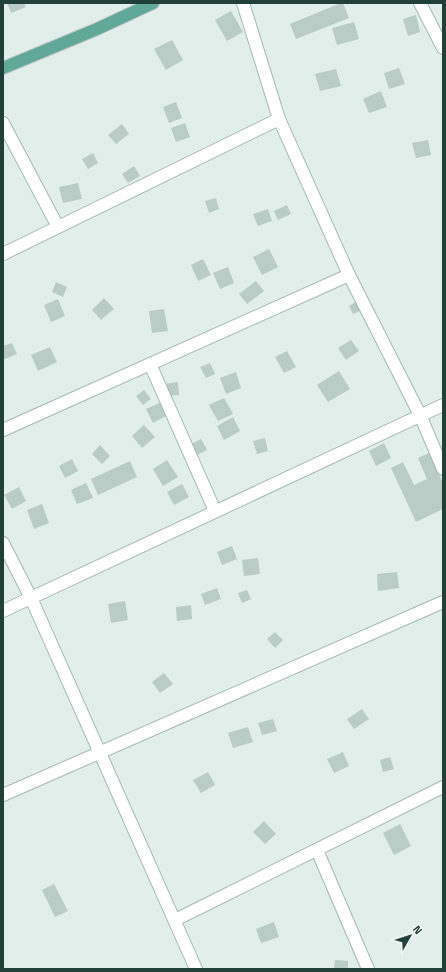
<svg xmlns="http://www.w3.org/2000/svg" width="446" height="972" viewBox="0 0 446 972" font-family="'Titillium Web',sans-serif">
<rect width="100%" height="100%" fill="#e2eee9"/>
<g fill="#b9ccc5">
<polygon points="7,3 24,3 26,7 11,13"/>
<polygon points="341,3 343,3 349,18 296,39 290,24"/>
<polygon points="231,11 243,32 227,41 215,20"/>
<polygon points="416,15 420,32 408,36 403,19"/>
<polygon points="354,22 359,39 337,45 332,28"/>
<polygon points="172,40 183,60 166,70 154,49"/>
<polygon points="399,68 405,84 389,89 384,73"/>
<polygon points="336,69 341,86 320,91 315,74"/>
<polygon points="381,91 387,107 369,113 363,99"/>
<polygon points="176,102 182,118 169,123 163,107"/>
<polygon points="185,123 190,137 176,142 171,128"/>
<polygon points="122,124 129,134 116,144 108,135"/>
<polygon points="428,140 431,155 416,158 412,143"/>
<polygon points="93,153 98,163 88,169 82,159"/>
<polygon points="134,166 140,176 128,183 122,174"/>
<polygon points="78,183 82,199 63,203 59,187"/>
<polygon points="216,198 219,209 209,213 205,201"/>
<polygon points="287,205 291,214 278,220 274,211"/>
<polygon points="268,209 272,221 258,226 253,214"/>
<polygon points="269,249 278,267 262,275 253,257"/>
<polygon points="203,259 211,275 198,281 191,265"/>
<polygon points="228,267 234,283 220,289 213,273"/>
<polygon points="256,281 264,291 247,304 239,294"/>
<polygon points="56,282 67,287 63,297 52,292"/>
<polygon points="104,298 114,309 101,320 92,310"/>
<polygon points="58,299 65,316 51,322 44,305"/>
<polygon points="357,301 362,310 353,314 349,306"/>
<polygon points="164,309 168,331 152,333 149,311"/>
<polygon points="351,340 359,351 346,360 338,348"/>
<polygon points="12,343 17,354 3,360 3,346"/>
<polygon points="50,347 57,362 38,371 31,355"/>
<polygon points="287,351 296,367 284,373 275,357"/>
<polygon points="210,363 215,374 206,378 200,367"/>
<polygon points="339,371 350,389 328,402 317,385"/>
<polygon points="236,372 241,388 226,394 220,378"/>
<polygon points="178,382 179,395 166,396 164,384"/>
<polygon points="144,390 151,399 143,405 136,396"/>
<polygon points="224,398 233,414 218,421 209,405"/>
<polygon points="162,402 168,415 153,423 146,409"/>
<polygon points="233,417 240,431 224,440 217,426"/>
<polygon points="144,425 155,437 142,448 132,436"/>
<polygon points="265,438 268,451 257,454 253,441"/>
<polygon points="201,439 207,450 195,456 189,445"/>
<polygon points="384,443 391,458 376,466 369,451"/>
<polygon points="100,445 110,456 102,464 92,454"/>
<polygon points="429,453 443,483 443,509 416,522 391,468 403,462 414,485 427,479 418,458"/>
<polygon points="72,459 78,471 65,478 59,466"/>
<polygon points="167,460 178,477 163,486 153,469"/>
<polygon points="130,461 137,477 98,495 91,479"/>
<polygon points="86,483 93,498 77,504 71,490"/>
<polygon points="182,484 189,497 174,505 167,492"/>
<polygon points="19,487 26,501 12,509 4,495"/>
<polygon points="42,504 49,523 34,529 27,510"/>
<polygon points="232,546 237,559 222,565 217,552"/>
<polygon points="258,558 260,574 244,576 242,560"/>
<polygon points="397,572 399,588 378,591 377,574"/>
<polygon points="217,588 221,599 205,605 201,594"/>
<polygon points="247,590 251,599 242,603 238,593"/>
<polygon points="125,601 128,620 111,623 108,604"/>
<polygon points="191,605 192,619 177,621 176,607"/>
<polygon points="275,632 283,640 275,648 267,639"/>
<polygon points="164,673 173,684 160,693 152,682"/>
<polygon points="362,709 369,719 354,729 347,719"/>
<polygon points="273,719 277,731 262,735 258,723"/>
<polygon points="248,727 253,742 233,748 228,733"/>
<polygon points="343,752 349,766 334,773 327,759"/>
<polygon points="390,757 394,769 383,772 380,760"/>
<polygon points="208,772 215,785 201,793 193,780"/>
<polygon points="264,821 276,834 265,844 253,832"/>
<polygon points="400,824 411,846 394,855 383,833"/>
<polygon points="54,884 68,911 55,917 42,890"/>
<polygon points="274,922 279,937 261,943 256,929"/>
<polygon points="335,960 348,961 348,969 334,969"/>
</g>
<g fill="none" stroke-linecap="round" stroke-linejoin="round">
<g stroke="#a4b6b1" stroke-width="14">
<g id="minor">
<polyline points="243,3 279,119 349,275 420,415 443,469"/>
<polyline points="420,3 443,48"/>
<polyline points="3,123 58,227"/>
<polyline points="3,254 279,119"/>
<polyline points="150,364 215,511"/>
<polyline points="3,430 349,275"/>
<polyline points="3,543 31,598 196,969"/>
<polyline points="3,611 443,405"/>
<polyline points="3,795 443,602"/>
<polyline points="317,850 368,969"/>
<polyline points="175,920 443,787"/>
</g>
</g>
<g stroke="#c1cac8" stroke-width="14">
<polyline id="primary" points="3,68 97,29 153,3"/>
</g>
<use href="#minor" stroke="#fff" stroke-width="12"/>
<use href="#primary" stroke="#61a899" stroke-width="12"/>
</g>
<rect width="446" height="972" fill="none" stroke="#204039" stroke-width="8"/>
<g transform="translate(410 936) rotate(51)" stroke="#f3faf6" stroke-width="3" paint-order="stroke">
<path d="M0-3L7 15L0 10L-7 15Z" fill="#204039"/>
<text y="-6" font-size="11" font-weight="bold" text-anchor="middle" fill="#204039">N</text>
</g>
</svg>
